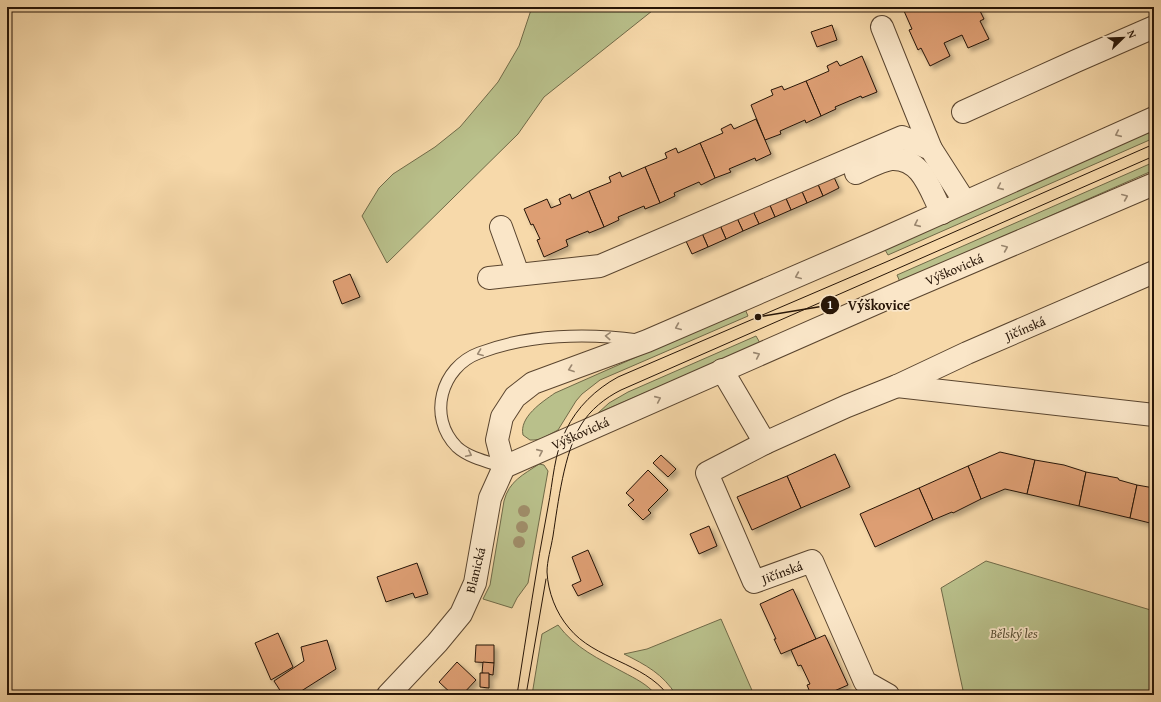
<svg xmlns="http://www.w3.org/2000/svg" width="1161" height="702" viewBox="0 0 1161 702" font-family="'Gentium Book Plus',serif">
<defs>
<filter id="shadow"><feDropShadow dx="3.5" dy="3.5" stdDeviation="2" flood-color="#0004"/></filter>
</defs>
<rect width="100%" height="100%" fill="#f7d9aa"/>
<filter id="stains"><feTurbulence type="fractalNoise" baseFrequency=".005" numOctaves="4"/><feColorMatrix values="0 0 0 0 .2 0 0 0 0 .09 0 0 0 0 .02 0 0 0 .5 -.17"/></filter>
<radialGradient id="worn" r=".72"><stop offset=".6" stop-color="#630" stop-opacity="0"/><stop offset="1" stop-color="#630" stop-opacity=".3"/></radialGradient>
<g fill="#b9c08b" stroke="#706a48">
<polygon points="532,7 657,7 544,97 518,134 387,263 362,216 379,188 393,174 435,147 460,127 498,82 519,46"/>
<polygon points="1154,130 1154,138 888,255 884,248"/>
<polygon points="1154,162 1154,170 900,282 897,275"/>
<path d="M745,309L748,316L600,380L582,394L576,401L558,430L541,439L534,440H530L523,435C519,417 542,402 555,393Z"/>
<polygon points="756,336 760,343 598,413 609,403 628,392"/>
<path d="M539,464L544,465L548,471L528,583L517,598L512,608L483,599L490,585L504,501C509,481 523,475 539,464Z"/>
<polygon points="986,561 1154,611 1154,695 964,695 941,588"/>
<path d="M721,619L754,695H676C663,674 646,665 624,654L647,649Z"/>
<path d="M558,625C575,648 599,659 623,672C636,679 647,684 656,695H532L542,634Z"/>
</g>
<g fill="#dd9e73" stroke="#261406" filter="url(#shadow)">
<polygon points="912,7 978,7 984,19 980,21 989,39 968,48 962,35 944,43 950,56 930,66 921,48 918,50 909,30 912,29 904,11"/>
<polygon points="832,25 837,40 817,47 811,32"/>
<polygon points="862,56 877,92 862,98 861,96 835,107 836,109 821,116 806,81 829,71 827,66 837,61 840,66"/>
<polygon points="806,81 821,116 806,123 805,120 780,131 781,134 765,140 751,105 773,95 771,90 782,86 784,90"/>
<polygon points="756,119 771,154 756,161 755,158 729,169 731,172 715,178 700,143 723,133 721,129 731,124 734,129"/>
<polygon points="700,143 715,178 701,185 699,182 674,193 675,196 660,203 645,167 667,158 665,153 676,148 678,153"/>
<polygon points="645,167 660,203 645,209 644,206 618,217 619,220 604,227 589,191 611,182 609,177 620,172 622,177"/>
<polygon points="832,173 839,188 823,196 816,180"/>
<polygon points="816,180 823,196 807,203 800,187"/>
<polygon points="800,187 807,203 791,210 784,194"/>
<polygon points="589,191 604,227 589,233 588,231 566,240 568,246 544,257 537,240 540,239 533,224 531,225 524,209 547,199 551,208 561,204 559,199 570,194 572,199"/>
<polygon points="784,194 791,210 775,217 768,201"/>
<polygon points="768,201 775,217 759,224 752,209"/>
<polygon points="752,209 759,224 743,231 736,216"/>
<polygon points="736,216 743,231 726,239 719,223"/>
<polygon points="719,223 726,239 708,247 701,231"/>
<polygon points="701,231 708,247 692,254 685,239"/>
<polygon points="350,274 360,297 342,304 333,281"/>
<polygon points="1000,452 1035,460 1027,494 1005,489 981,499 968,466"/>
<polygon points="835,454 850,487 801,508 787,476"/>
<polygon points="661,455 676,469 668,477 653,463"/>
<polygon points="1035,460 1064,465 1086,472 1079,506 1027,494"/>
<polygon points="968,466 981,499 953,513 952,512 933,520 919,488"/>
<polygon points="648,470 668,490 648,510 651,513 643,520 628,505 634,500 626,493"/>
<polygon points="1086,472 1118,478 1119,480 1137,485 1130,518 1079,506"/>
<polygon points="787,476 801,508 752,530 737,497"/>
<polygon points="1137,485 1154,488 1154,524 1130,518"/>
<polygon points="919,488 933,520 875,547 860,514"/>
<polygon points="709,526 717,546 699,554 690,534"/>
<polygon points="588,550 603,585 578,596 572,585 581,581 572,557"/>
<polygon points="417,563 428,594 415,598 413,593 386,602 377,577"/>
<polygon points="793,589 816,639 781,654 774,639 776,639 760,604"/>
<polygon points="278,633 293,667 271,680 255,643"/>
<polygon points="825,635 848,685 825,695 811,695 807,685 810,684 801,665 798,666 791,650"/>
<polygon points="327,640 336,669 295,695 283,695 274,681 304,661 301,647"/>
<polygon points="476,645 494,645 494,663 475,662"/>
<polygon points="457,662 476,680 462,695 453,695 439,682"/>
<polygon points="483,662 494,663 493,675 482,673"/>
<polygon points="480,673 489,673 489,688 480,687"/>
</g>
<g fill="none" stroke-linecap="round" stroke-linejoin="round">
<g stroke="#5a452f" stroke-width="13">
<path id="service" d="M504,467C489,462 469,458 457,447C427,417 441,367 479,353C528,334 588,333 638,340"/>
</g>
<g stroke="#5a452f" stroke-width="24">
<g id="minor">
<polyline points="882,27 931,149"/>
<polyline points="963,112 1076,61 1154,27"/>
<path d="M856,173C864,169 883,160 891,159C922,157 930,190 942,213"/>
<polyline points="501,227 518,274"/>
<polyline points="489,278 600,266 902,137 931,149 965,202"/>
<polyline points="722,370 765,443 847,406 897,386 967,353 1154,272"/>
<polyline points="897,386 1154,415"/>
<polyline points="765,443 707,473 754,582 812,561 865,682 888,695"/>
<polyline points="388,695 437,643 461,614 475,583 490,498 504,467"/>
</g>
</g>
<g stroke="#5a452f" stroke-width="24">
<polyline id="tertiary" points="1154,118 876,242 647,341 533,383 515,397 502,417 497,440 504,467 899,293 1154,184"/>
</g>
<use href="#service" stroke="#fae6c8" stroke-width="11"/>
<use href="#minor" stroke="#fae6c8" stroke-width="22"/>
<use href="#tertiary" stroke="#fae6c8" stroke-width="22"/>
<g stroke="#261406" stroke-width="1">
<path d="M517,695C527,632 536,569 548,507C553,482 554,453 566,430C577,407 596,389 618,377L886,262L1154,144"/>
<polyline points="526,695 546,579"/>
<path d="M668,695C643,662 595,660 569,628C556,613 548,592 547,572C547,561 551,548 553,536C558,503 564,453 581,425C590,410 605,398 621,390L1154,156"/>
</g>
</g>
<g fill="#a08e6a">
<circle cx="524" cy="511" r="6"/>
<circle cx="522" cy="527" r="6"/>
<circle cx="519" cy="542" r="6"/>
</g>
<defs><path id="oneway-chevron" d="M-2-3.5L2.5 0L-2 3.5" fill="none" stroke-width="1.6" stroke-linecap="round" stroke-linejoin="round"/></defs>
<g stroke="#9b8871">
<use href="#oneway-chevron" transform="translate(1118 134) rotate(156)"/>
<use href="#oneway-chevron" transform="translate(1000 187) rotate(156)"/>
<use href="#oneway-chevron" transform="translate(1125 197) rotate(-23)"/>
<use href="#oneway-chevron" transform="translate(917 224) rotate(156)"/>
<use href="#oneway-chevron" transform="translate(1005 248) rotate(-23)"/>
<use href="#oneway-chevron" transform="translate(798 276) rotate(157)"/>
<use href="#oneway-chevron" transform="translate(678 327) rotate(157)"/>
<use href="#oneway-chevron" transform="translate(608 336) rotate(-177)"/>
<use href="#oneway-chevron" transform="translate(480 353) rotate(159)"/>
<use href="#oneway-chevron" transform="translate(757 355) rotate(-24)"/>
<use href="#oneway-chevron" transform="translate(571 369) rotate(160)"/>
<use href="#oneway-chevron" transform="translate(658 399) rotate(-24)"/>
<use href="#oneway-chevron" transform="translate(540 452) rotate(-24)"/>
<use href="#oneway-chevron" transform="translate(469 454) rotate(26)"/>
</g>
<g text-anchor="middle" stroke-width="3.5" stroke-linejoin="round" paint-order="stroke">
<g font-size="13" fill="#261406" stroke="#fae6c8">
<text transform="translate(954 269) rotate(-23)" y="5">Výškovická</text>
<text transform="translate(1025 328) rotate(-23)" y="5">Jičínská</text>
<text transform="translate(580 433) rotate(-24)" y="5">Výškovická</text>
<text transform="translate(475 570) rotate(-76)" y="5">Blanická</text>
<text transform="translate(782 572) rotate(-20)" y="5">Jičínská</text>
</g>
<g font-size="13" font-style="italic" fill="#595035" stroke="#fae6c8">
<text x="1014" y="638">Bělský les</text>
</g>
</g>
<path fill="none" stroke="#261406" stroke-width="1.5" d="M758 317L830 305"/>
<g fill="#261406" stroke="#fae6c8" stroke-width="1.5">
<circle cx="758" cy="317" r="4"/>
<circle cx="830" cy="305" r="10"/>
</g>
<g font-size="12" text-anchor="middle" font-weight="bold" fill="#fff">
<text x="830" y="309">1</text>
</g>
<g font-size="14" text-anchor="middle" font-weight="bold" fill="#261406" stroke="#fae6c8" stroke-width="3.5" stroke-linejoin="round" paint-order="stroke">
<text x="879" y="310">Výškovice</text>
</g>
<rect width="1161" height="702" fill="none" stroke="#f7d9aa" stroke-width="24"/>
<rect x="8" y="8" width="1145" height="686" fill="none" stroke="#261406" stroke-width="2"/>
<rect x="12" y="12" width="1137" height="678" fill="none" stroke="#261406"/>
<g transform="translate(1123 38) rotate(67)" stroke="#fae6c8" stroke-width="3" paint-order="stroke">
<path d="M0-3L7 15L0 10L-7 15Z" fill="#261406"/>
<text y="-6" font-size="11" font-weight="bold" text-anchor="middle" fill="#261406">N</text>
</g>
<rect width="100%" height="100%" filter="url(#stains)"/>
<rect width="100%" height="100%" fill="url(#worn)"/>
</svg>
